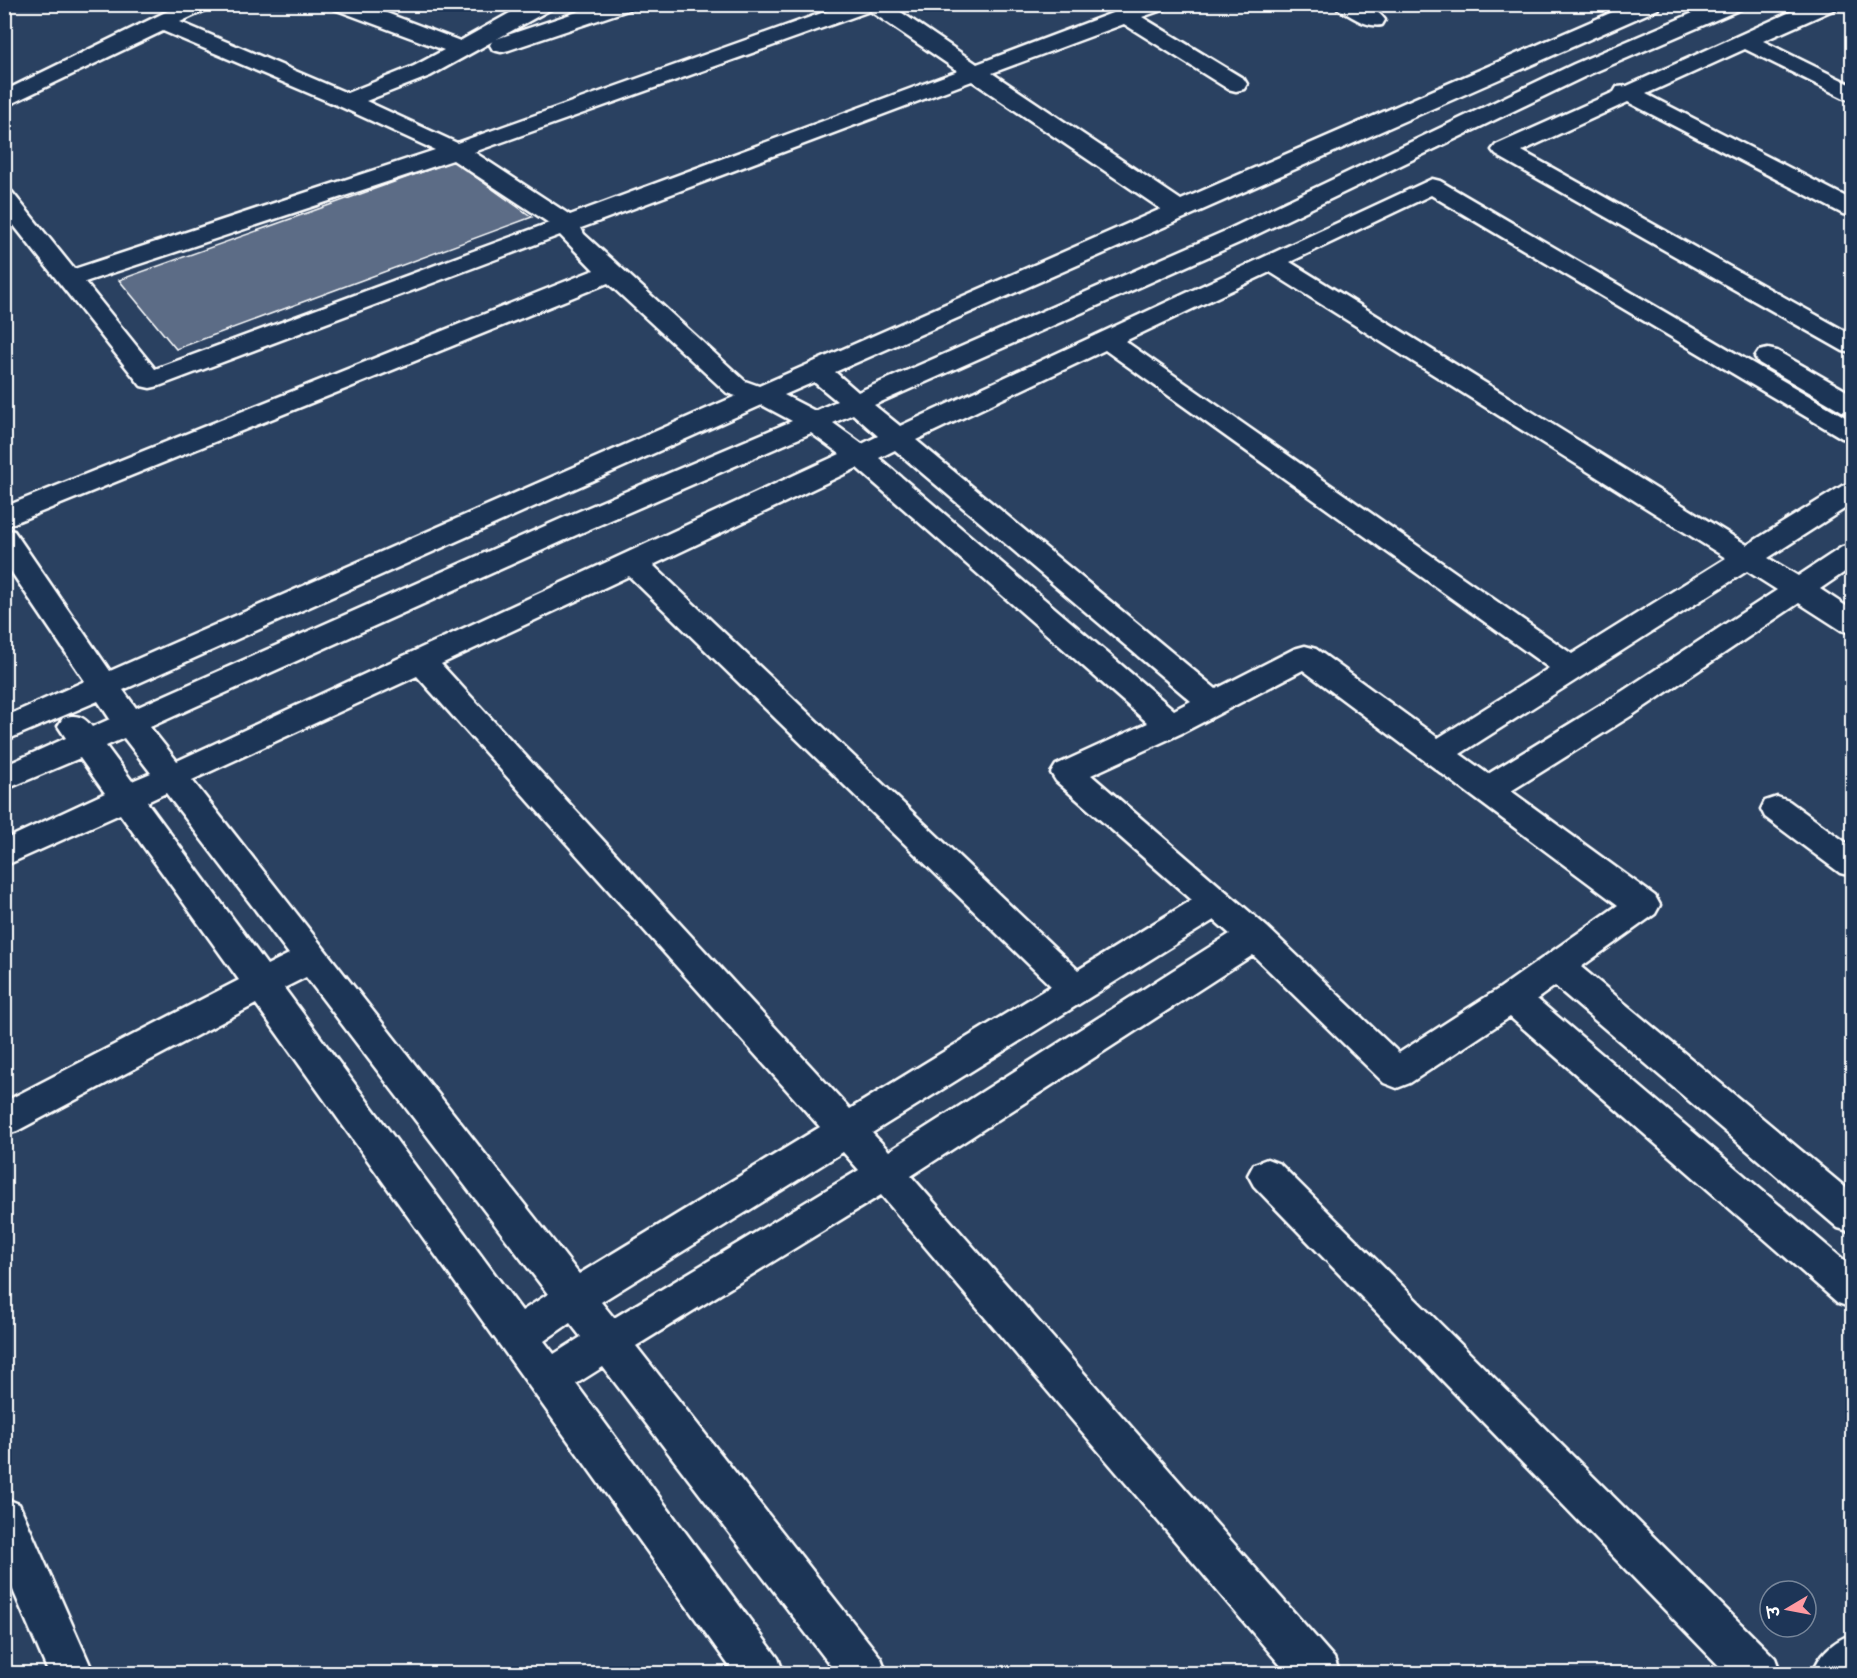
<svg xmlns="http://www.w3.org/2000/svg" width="1857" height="1678" viewBox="0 0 1857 1678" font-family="Itim,'Playpen Sans Deva',sans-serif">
<rect width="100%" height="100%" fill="#2a4161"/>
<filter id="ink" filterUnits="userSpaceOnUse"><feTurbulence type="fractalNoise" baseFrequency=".0167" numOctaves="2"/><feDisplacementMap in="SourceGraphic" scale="12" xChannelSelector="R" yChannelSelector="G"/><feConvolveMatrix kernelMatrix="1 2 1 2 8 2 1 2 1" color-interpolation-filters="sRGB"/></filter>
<g filter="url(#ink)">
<polygon fill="#5b6c86" stroke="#fff" stroke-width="1.5" points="453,161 532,217 176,349 119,280"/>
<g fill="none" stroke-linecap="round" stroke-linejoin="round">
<g stroke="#fff" stroke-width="5">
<g id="minor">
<path d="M182,4H210L208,9L180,22L347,93L414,66L444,50L334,9L332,4H363L460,41L526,4H553L551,9L430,76L366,101L457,143L847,4H889L977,64L1136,4H1167L1165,9L1142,17L1244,79L1247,84L1244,89L1236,91L1228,89L1124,24L992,73L1181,200L1631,4H1660L1658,9L835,372L858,392L1223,232L1574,64L1714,4H1743L1741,9L1590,74L1241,242L874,405L900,426L1432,179L1440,181L1852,421V440L1842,438L1431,195L1290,262L1747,545L1842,486L1852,483V504L1768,558L1798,576L1842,547L1852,545V567L1820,589L1852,610V633L1841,630L1799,603L1634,714L1511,791L1655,896L1660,905L1655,914L1581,967L1852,1193V1232L1838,1228L1555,986L1537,999L1852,1267V1308L1838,1303L1510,1017L1410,1083L1397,1088L1384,1083L1253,955L911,1176L1334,1658L1340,1674H1288L881,1195L636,1346L881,1658L887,1674H837L603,1367L576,1384L778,1658L784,1674H735L256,1004L17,1131L4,1135V1102L239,980L120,814L4,866V840L105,793L80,758L4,790V766L66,738L58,726L63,718C76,714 83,716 92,727L110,719L98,701L4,741V717L85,681L4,561V529L14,531L110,671L736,396L727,393L608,283L4,527V507L594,270L560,235L159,386L150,388L141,386L4,213V190L12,192L74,269L435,150L339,106L163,31L4,107V91ZM870,11L958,71L570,215L474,152ZM972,81L1161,209L759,386L745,381L584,234L581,228ZM453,160L549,223L155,369L85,282ZM1270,272L1726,558L1572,654L1125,341ZM1105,350L1549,668L1438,738L1316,649L1305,646L1294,649L1216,689L916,440ZM814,382L837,401L815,411L784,395ZM762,405L792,421L563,518L136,708L123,690ZM853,414L878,436L862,444L833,423ZM811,433L840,454L177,761L150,727L583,532ZM895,450L1191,701L1174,710L879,458ZM857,468L1148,723L1056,765L1051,773L1056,781L1192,900L1078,970L653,565ZM1747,571L1777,590L1612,698L1488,774L1460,754ZM629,576L1051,986L850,1109L441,664ZM1303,670L1618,905L1500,988L1399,1053L1267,927L1091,775L1182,733ZM417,676L820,1127L579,1274L192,780ZM124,738L151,773L132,781L106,746ZM166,793L289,954L267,965L147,802ZM1214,920L1230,934L889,1151L872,1133ZM306,977L548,1294L522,1311L284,988ZM843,1152L859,1170L614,1318L601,1302ZM570,1323L581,1337L554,1354L544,1341Z"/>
<polygon points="601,4 633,4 631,9 509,50 501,52 493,50 490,45 493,40"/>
<path d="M1336,4C1354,4 1373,3 1385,20L1382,25C1366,28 1352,16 1338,9Z"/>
<polygon points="1808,4 1837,4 1835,9 1763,41 1852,85 1852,100 1844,98 1745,49 1646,94 1852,200 1852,216 1843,214 1628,102 1522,151 1852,335 1852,353 1843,351 1496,155 1492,150 1496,145 1614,92 1617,87 1627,86"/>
<polygon points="1768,349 1777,351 1852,394 1852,413 1842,411 1759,363 1755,357 1759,351"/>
<polygon points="1777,797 1789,801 1852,847 1852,876 1840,873 1765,817 1761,809 1765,801"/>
<polygon points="1267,1159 1280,1164 1775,1658 1781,1674 1727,1674 1254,1186 1248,1175 1254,1164"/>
<polygon points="4,1498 19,1504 94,1674 49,1674 4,1569"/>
<path d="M1852,1634V1674H1812C1820,1653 1832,1642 1852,1634Z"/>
</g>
</g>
<use href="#minor" fill="#1d3557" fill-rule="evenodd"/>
</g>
</g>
<rect width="1857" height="1678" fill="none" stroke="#1d3557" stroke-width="24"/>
<rect x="12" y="12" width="1833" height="1654" fill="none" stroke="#fff" stroke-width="2" filter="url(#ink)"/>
<g transform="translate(1788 1609) rotate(260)"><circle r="28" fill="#1d3557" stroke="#77869a" stroke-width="1.5"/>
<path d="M0-4.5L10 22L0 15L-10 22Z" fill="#ff9aa2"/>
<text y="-9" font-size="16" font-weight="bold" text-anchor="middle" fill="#ffffff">उ</text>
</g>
</svg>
